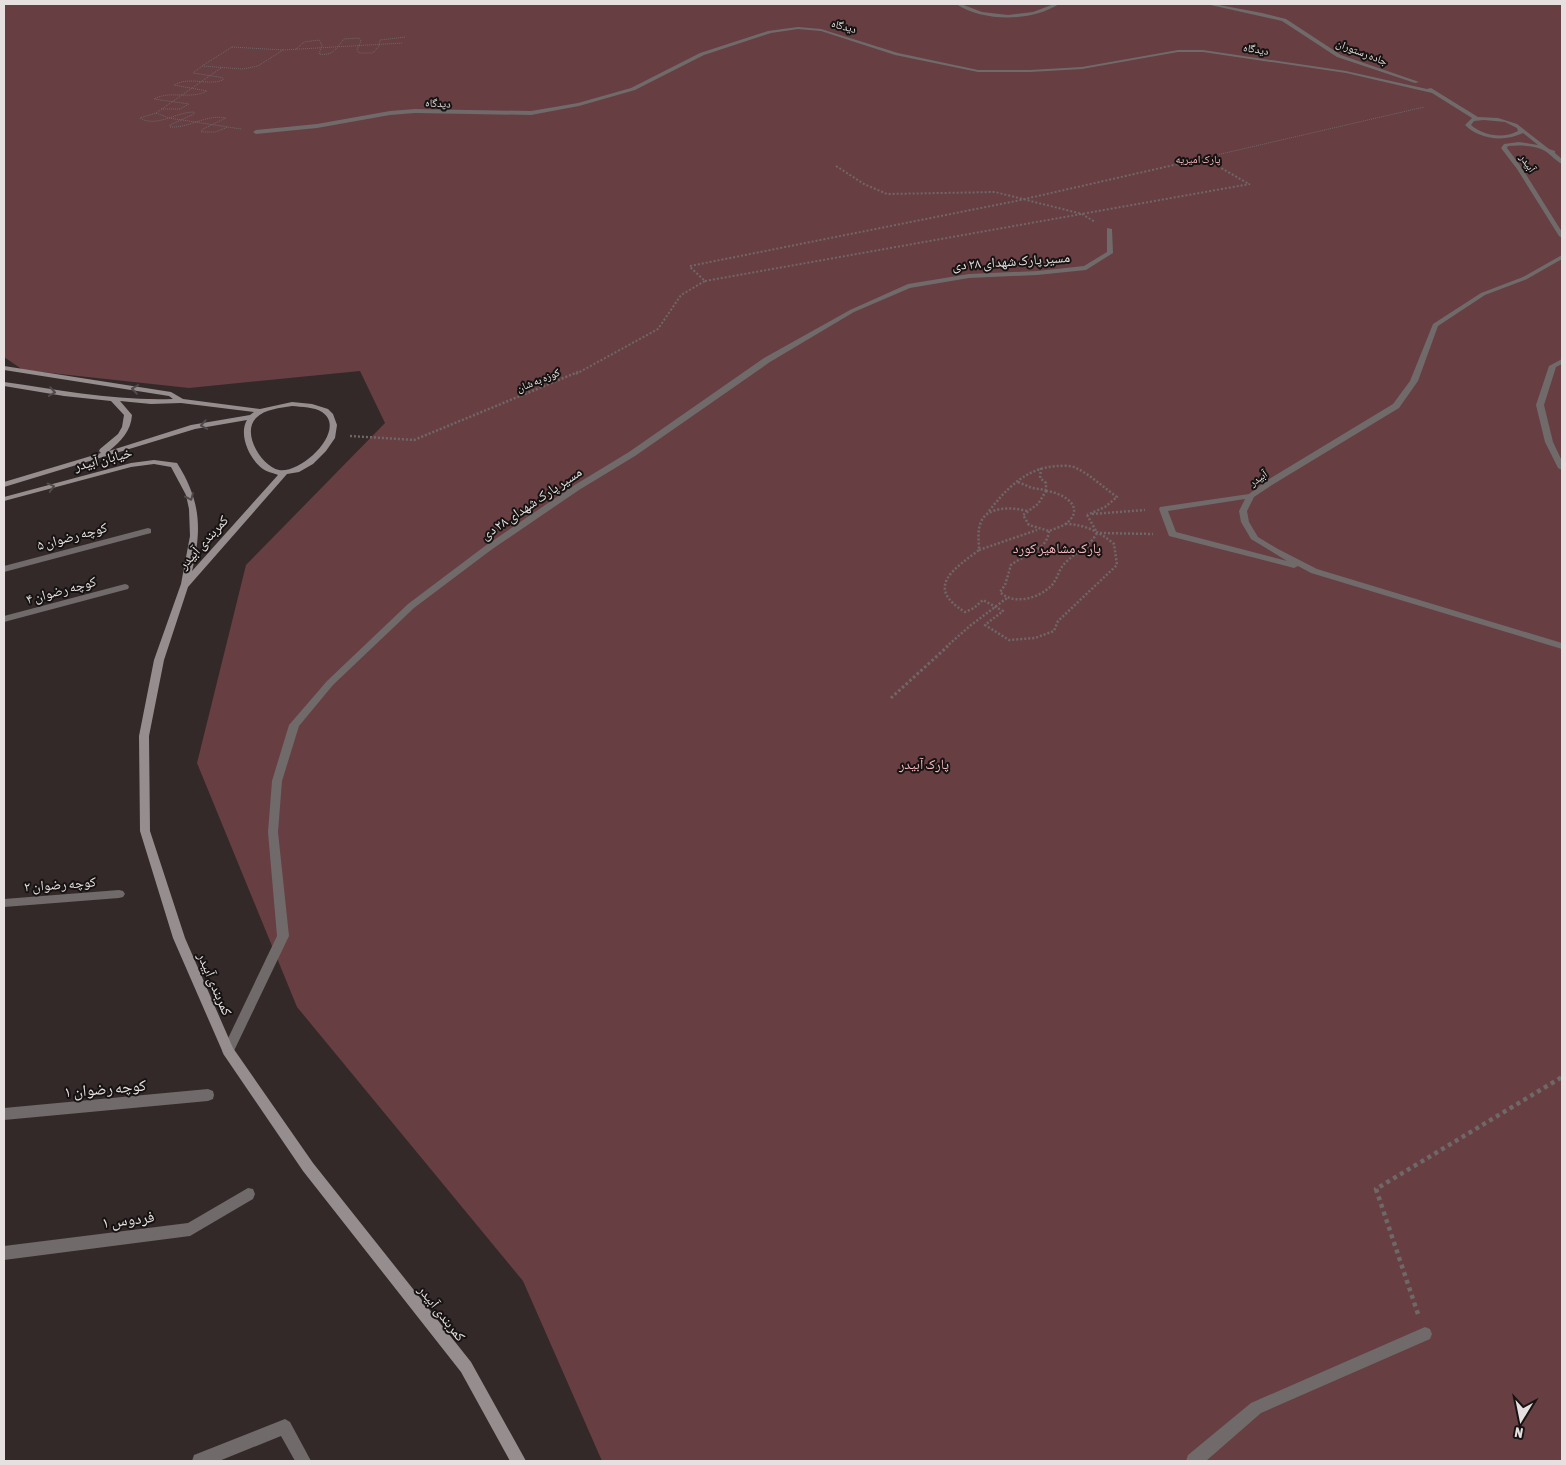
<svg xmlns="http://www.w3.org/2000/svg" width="1566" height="1465" viewBox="0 0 1566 1465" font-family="'Asap Condensed','Noto Naskh Arabic',sans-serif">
<rect width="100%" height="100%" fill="#332929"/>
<polygon fill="#673e42" points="4,4 1562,4 1562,1461 602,1461 523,1281 297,1007 197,763 246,565 385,423 360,371 189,388 23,370 4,357"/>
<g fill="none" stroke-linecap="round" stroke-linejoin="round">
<g stroke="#706767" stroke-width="1" stroke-dasharray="1 1" stroke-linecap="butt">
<polygon points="232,47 283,50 258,66 243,69 202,66"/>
<path d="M296,49L304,42L319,40L322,45L319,54C334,56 335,49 344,39L359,38L361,41L357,50L359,53H373L379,46L380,40L405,37"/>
<polyline points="283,50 403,43"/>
<path d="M221,68L156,113L140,118C156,128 176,112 194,112V114L170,125V127C190,128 206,114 226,118L203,129L201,132H215L228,127"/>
<path d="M161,109H180L189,104L154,99C171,90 190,100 207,91L174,85C190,76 207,86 223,80V78L219,77L193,73L202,66"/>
<polyline points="156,113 169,118 241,129"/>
<polyline points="1207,159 1213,163"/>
<polyline points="1182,163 1424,107"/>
</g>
<g stroke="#706767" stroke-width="2" stroke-dasharray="2 2" stroke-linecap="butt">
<polyline points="1211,162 1249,184"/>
<polyline points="836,166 864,184 887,194 995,192 1082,214 1095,222"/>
<polyline points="690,266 1016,201 1187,162"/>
<polyline points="705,281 1250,184"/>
<polyline points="576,374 658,329 681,295 705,281 690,267"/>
</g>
<g stroke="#706767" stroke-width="2.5" stroke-dasharray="2 2" stroke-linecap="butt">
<polyline points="350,436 414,440 578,372"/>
<polyline points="1041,468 1040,478 1046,483 1046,491"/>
<polyline points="1018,482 1032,488 1046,490"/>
<path d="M1046,491C1059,492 1084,504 1070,520C1065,526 1056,528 1049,531L1029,525L1023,515L1038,504Z"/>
<path d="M989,511C1007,488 1026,468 1057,466C1063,466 1071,465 1076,468C1091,475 1104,488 1117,497L1105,507L1087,515"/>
<path d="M1027,511C1013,507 987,506 981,522C977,531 979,541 979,550C954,569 924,587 965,612L974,608L983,600L1003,611L985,625L1009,640L1035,638L1054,631L1058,621L1117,565L1114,544C1100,532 1084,524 1065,524"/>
<polyline points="1092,514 1145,510"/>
<polyline points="1087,515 1096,531"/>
<path d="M1049,531C1047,551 1025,554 1011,565L1005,585L1000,592C1014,606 1040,598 1052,585C1058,578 1059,568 1066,562C1076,552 1090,546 1097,533"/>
<polyline points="1100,533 1153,534"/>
<polyline points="979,550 1037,530"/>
<polyline points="946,647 971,625 1007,598"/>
</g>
<polyline stroke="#706767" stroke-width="3" stroke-dasharray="2.5 2.5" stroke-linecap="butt" points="891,698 948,646"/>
<polyline stroke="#706767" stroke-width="4.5" stroke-dasharray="4 4" stroke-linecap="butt" points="1418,1314 1376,1189 1562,1077"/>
<g fill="#706a6b" fill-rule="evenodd">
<path d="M956,4H961L982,12L1008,15L1033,12L1054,4H1059C1031,22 984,22 956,4Z"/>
<polygon points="1206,4 1214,4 1262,13 1286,19 1341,55 1419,82 1415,83 1337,57 1282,21"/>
<path d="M798,27L821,29L898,53L978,70H1030L1082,67L1178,50H1203L1346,71L1427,89L1431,88L1478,117L1498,118L1517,124L1549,149L1555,151V153L1562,159V164C1556,161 1551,155 1545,151C1535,145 1519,145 1508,146L1507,148L1522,168L1562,232V238L1559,236L1517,169L1501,148L1504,144L1519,142L1538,145L1523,133C1505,142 1480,140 1465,125L1472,118L1432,93L1346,73L1203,52H1178L1082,69L1030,72H978L895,55L821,31L798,29L771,33L704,55L635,90L579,106L531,115L415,113L390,115L317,128L256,134L253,132L256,130L317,124L390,111L415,109L531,111L578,103L631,88L700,53L768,31ZM1484,120L1505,122L1517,128L1518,131C1503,139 1484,136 1471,125L1474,121Z"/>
<polygon points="1107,228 1112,229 1113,253 1086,270 1037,275 969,278 910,288 854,312 770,362 635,456 579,490 491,550 414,608 333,685 299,726 282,781 278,832 289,936 232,1055 228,1056 224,1055 222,1051 277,936 268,832 272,781 289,725 327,681 408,604 485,546 573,486 629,452 764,358 850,310 908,284 969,274 1037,271 1084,266 1107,252"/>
<path d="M1562,255V259L1527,279L1485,295L1438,326L1418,381L1399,408L1272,485L1254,497L1247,511L1249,522L1258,537L1278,549L1317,569L1562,643V649L1311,573L1298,566L1294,568L1169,536L1159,509L1160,507L1249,494L1266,481L1393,404L1410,381L1433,324L1481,293L1523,277ZM1245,499L1239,511L1241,522L1251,539L1287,561L1176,532L1168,511Z"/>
<polygon points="1562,359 1562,364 1556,367 1544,405 1553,442 1562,461 1562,470 1558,468 1545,442 1536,405 1549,366"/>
<polygon points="1425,1327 1430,1329 1432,1334 1430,1339 1261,1413 1206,1461 1186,1461 1188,1455 1251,1403"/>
</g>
<g fill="#706a6b" fill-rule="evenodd">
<polygon points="148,528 151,529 151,533 4,572 4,566"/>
<polygon points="125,584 128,585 129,587 128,589 4,622 4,616"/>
<polygon points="119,890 123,891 125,894 123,897 119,898 4,907 4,899"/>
<polygon points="208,1089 213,1091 214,1095 213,1099 208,1101 4,1120 4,1108"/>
<polygon points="248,1188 253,1189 255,1194 253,1199 190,1236 4,1260 4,1246 188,1223"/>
<polygon points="285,1419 290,1422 311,1461 295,1461 281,1436 219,1461 192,1461 194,1455"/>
</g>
<path fill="#968e8e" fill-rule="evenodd" d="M4,366L171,392L183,399L260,409L292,402L312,404L328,409L333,414L337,425L335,438L326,451L313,464L299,472L287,474L188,587L164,660L149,736L150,831L185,938L233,1048L313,1163L471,1362L526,1461H510L461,1372L303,1171L224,1055L173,938L140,831L139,736L154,660L181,584L190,536L189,509L186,495L171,467L154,464L131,467L4,501V497L131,463L154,460L177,463C201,501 202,529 192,571L278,475C274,473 267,472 263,469C250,460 238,435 247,420L195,429L4,487V482L101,453L99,451L100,449L118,434L122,427L124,415L111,401L64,396L4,386V382C60,390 116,401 173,399L169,396L4,370ZM120,401L151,404L181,403L254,412L250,415L191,425L109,451C121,441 131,431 132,415ZM292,406C302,407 314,407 322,412C348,429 302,474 279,470C262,467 241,433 256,418C265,409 280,408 292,406Z"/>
</g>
<defs><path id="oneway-chevron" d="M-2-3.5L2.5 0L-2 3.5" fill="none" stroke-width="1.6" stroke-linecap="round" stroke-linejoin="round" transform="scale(1.25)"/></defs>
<g stroke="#504a4a">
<use href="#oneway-chevron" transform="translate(135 389) rotate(-172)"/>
<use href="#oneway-chevron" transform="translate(52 392) rotate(9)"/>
<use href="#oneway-chevron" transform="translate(204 425) rotate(170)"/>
<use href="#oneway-chevron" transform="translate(51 487) rotate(-15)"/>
<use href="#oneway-chevron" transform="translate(190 497) rotate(66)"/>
</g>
<g text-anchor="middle" stroke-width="4" stroke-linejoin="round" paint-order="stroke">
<g font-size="11" fill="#e7e0e0" stroke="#171313">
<text transform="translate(844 26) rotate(15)" y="4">دیدگاه</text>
<text transform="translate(1256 49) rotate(9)" y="4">دیدگاه</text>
<text transform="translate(1362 52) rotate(21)" y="4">جاده رستوران</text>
<text transform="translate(438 103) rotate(3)" y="4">دیدگاه</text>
<text transform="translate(1528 163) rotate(56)" y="4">آبیدر</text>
<text transform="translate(538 380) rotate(-22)" y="4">کوزه به شان</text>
<text transform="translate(1258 478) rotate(-35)" y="4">آبیدر</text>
</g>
<g font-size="11" fill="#f7bbc1" stroke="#171313">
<text x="1198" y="163">پارک امیریه</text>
</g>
<g font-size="14" fill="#e7e0e0" stroke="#171313">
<text transform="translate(1011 261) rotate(-4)" y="5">مسیر پارک شهدای ۲۸ دی</text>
<text transform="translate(103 459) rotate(-14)" y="5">خیابان آبیدر</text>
<text transform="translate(531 503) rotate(-34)" y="5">مسیر پارک شهدای ۲۸ دی</text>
<text transform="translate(72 536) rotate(-15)" y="5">کوچه رضوان ۵</text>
<text transform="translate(203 542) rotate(-48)" y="5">کمربندی آبیدر</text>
<text transform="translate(61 590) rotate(-15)" y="5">کوچه رضوان ۴</text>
<text transform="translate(60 884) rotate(-4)" y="5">کوچه رضوان ۲</text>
<text transform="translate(215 984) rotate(67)" y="5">کمربندی آبیدر</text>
<text transform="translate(442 1313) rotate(52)" y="5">کمربندی آبیدر</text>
</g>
<g font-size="14" fill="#f7bbc1" stroke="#171313">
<text x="1057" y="553">پارک مشاهیر کورد</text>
<text x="924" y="769">پارک آبیدر</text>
</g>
<g font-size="16" fill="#e7e0e0" stroke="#171313">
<text transform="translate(105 1088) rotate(-5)" y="6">کوچه رضوان ۱</text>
<text transform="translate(128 1219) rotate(-7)" y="6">فردوس ۱</text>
</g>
</g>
<rect width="1566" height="1465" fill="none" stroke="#e7e0e0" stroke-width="10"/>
<g transform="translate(1521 1420) rotate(190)" stroke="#171313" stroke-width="4" paint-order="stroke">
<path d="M0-4L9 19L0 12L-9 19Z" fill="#e7e0e0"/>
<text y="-8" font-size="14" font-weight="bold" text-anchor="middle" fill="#e7e0e0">N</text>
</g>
</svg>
